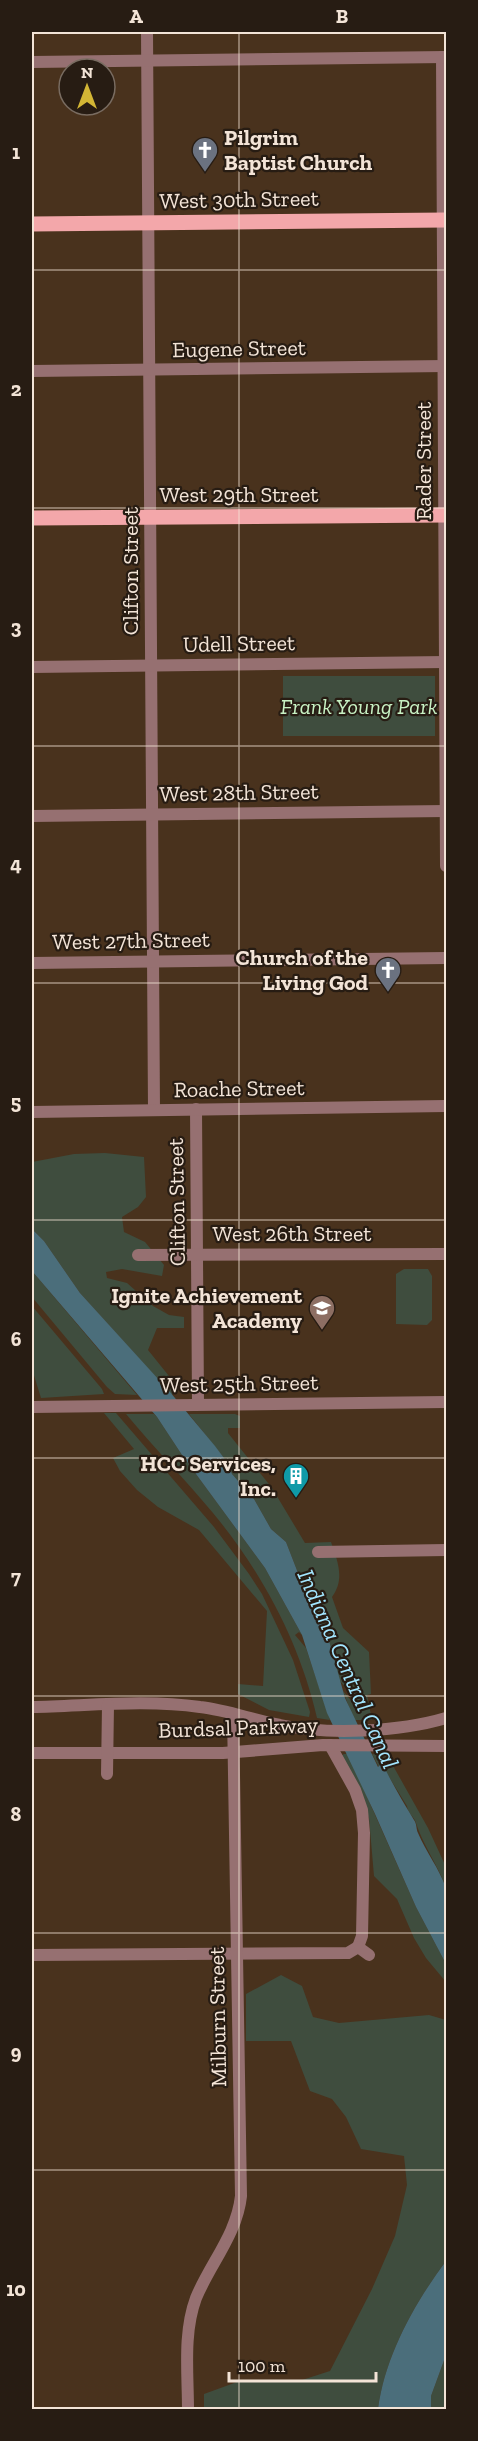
<svg xmlns="http://www.w3.org/2000/svg" width="478" height="2441" viewBox="0 0 478 2441" font-family="'Zilla Slab',serif">
<rect width="100%" height="100%" fill="#49321d"/>
<g fill="#3f4d3e">
<rect x="283" y="676" width="152" height="60"/>
<polygon points="105,1153 144,1157 146,1197 138,1207 122,1217 124,1232 145,1242 164,1265 162,1276 122,1269 106,1272 107,1278 127,1283 153,1306 169,1315 184,1317 184,1328 157,1328 148,1350 177,1386 172,1395 80,1293 44,1241 32,1229 32,1162 74,1154"/>
<polygon points="404,1269 428,1269 432,1276 432,1320 427,1325 396,1324 396,1274"/>
<polygon points="32,1271 137,1395 115,1394 107,1387 32,1297"/>
<polygon points="32,1306 102,1389 104,1394 41,1398 32,1369"/>
<polygon points="104,1413 116,1413 214,1527 249,1574 262,1594 293,1660 310,1712 309,1717 269,1710 238,1694 238,1684 263,1686 267,1611 199,1530 158,1507 137,1490 120,1471 113,1458 134,1449"/>
<path d="M126,1414H154L157,1417L182,1455L265,1568L302,1635L299,1632L295,1635L306,1648L330,1720L317,1718C300,1643 262,1572 213,1513C185,1479 154,1448 126,1414Z"/>
<path d="M189,1414H235L240,1416V1428H228V1433L272,1488L305,1543L331,1542C338,1562 345,1579 332,1597L343,1628L369,1652L371,1694L367,1695L372,1720H354L343,1691L360,1711L364,1708L339,1680L328,1637L305,1591L286,1542L271,1529L254,1499L232,1474L227,1462Z"/>
<polygon points="344,1754 348,1754 416,1907 446,1964 446,1982 426,1958 414,1938 397,1899 374,1876 369,1818 341,1756"/>
<path d="M372,1754L387,1755L428,1828L446,1867V1888C438,1865 423,1845 416,1823C414,1816 408,1814 407,1806L381,1764L379,1767Z"/>
<path d="M281,1975L302,1986L313,2017L339,2023L429,2015L446,2020V2261C414,2304 385,2356 378,2409L204,2410V2394L237,2382L299,2381L330,2371L372,2289L395,2236L407,2185L404,2156L361,2149L346,2117L332,2099L310,2091L291,2041H246V1994Z"/>
<polygon points="446,2355 446,2409 431,2410 431,2396"/>
</g>
<g fill="#4b6e7b">
<path d="M32,1229L44,1241L80,1293L170,1392L215,1446L227,1462L232,1474L254,1499L271,1529L286,1542L305,1591L328,1637L345,1698L378,1767L382,1763C392,1783 403,1802 414,1820C417,1824 416,1829 418,1833C426,1852 439,1868 446,1888V1964L416,1907L375,1814L327,1713L302,1635L265,1568L182,1455L157,1417L32,1271Z"/>
<path d="M446,2261V2355L431,2396V2409H378C385,2356 414,2304 446,2261Z"/>
</g>
<g fill="none" stroke-linecap="round" stroke-linejoin="round">
<g stroke="#967071" stroke-width="12">
<polyline points="147,32 154,1110"/>
<polyline points="442,57 446,866"/>
<polyline points="32,62 446,57"/>
<polyline points="32,371 446,366"/>
<polyline points="32,667 446,662"/>
<polyline points="32,816 446,811"/>
<polyline points="32,963 446,958"/>
<polyline points="196,1109 198,1404"/>
<polyline points="32,1112 446,1106"/>
<polyline points="138,1255 446,1254"/>
<polyline points="32,1407 446,1402"/>
<polyline points="318,1552 446,1550"/>
<path d="M32,1707C87,1706 145,1699 200,1707C227,1710 253,1720 280,1725C328,1735 399,1732 446,1718"/>
<polyline points="330,1745 355,1790 362,1810 364,1833 362,1936 358,1947"/>
<polyline points="32,1753 223,1753 323,1745 446,1746"/>
<polyline points="107,1774 108,1705"/>
<polyline points="32,1955 348,1953 358,1947 369,1955"/>
<path d="M188,2410C188,2373 183,2333 196,2298C210,2264 237,2234 241,2196L233,1714"/>
</g>
<g stroke="#f3a7aa" stroke-width="15">
<polyline points="32,224 446,220"/>
<polyline points="32,518 446,515"/>
</g>
</g>
<path fill="none" stroke="#f3e4d7" stroke-width="1.5" stroke-opacity="0.55" d="M239,32V2410M32,270H446M32,508H446M32,746H446M32,983H446M32,1220H446M32,1458H446M32,1696H446M32,1933H446M32,2170H446"/>
<defs>
<g id="church-pin" transform="scale(1.35)"><path d="M0 17L-7.5 6A9.5 9.5 0 1 1 7.5 6Z" fill="#6b7280" stroke="#271c13"/><path d="M-1.2-6h2.4v3.5h3.3v2.4h-3.3V6h-2.4V-.1h-3.3v-2.4h3.3Z" fill="#fff"/></g>
<g id="school-pin" transform="scale(1.35)"><path d="M0 17L-7.5 6A9.5 9.5 0 1 1 7.5 6Z" fill="#8d6e63" stroke="#271c13"/><path d="M0-5L7-2L0 1L-7-2ZM-4 1L0 2.5L4 1V4Q0 6-4 4Z" fill="#fff"/></g>
<g id="building-pin" transform="scale(1.35)"><path d="M0 17L-7.5 6A9.5 9.5 0 1 1 7.5 6Z" fill="#0f9aa8" stroke="#271c13"/><path d="M-4-6H4V6H1V3H-1V6H-4ZM-2.5-4.3h1.7v1.8h-1.7ZM.8-4.3h1.7v1.8H.8ZM-2.5-1h1.7V.8h-1.7ZM.8-1h1.7V.8H.8Z" fill="#fff"/></g>
</defs>
<g fill-rule="evenodd">
<use href="#church-pin" x="205" y="150"/>
<use href="#church-pin" x="388" y="970"/>
<use href="#school-pin" x="322" y="1308"/>
<use href="#building-pin" x="296" y="1476"/>
</g>
<g text-anchor="middle" stroke-width="4.5" stroke-linejoin="round" paint-order="stroke">
<g font-size="22" font-weight="bold" fill="#f3e4d7" stroke="#271c13" text-anchor="end">
<text x="224" y="145" text-anchor="start">Pilgrim<tspan x="224" dy="25">Baptist Church</tspan></text>
<text x="368" y="965">Church of the<tspan x="368" dy="25">Living God</tspan></text>
<text x="302" y="1303">Ignite Achievement<tspan x="302" dy="25">Academy</tspan></text>
<text x="276" y="1471">HCC Services,<tspan x="276" dy="25">Inc.</tspan></text>
</g>
<g font-size="22" fill="#f3e4d7" stroke="#271c13">
<text transform="translate(239 199) rotate(-1)" y="8">West 30th Street</text>
<text transform="translate(239 348) rotate(-1)" y="8">Eugene Street</text>
<text transform="translate(423 461) rotate(-90)" y="8">Rader Street</text>
<text x="239" y="502">West 29th Street</text>
<text transform="translate(130 571) rotate(-90)" y="8">Clifton Street</text>
<text transform="translate(239 643) rotate(-1)" y="8">Udell Street</text>
<text transform="translate(239 792) rotate(-1)" y="8">West 28th Street</text>
<text transform="translate(131 940) rotate(-1)" y="8">West 27th Street</text>
<text transform="translate(239 1088) rotate(-1)" y="8">Roache Street</text>
<text transform="translate(176 1202) rotate(-91)" y="8">Clifton Street</text>
<text x="292" y="1241">West 26th Street</text>
<text transform="translate(239 1383) rotate(-1)" y="8">West 25th Street</text>
<text transform="translate(238 1727) rotate(-2)" y="8">Burdsal Parkway</text>
<text transform="translate(217 2017) rotate(-91)" y="8">Milburn Street</text>
</g>
<g font-size="22" font-style="italic" fill="#c8f2c4" stroke="#271c13">
<text x="359" y="714">Frank Young Park</text>
</g>
<g font-size="24" font-style="italic" fill="#a3e6ff" stroke="#271c13">
<text transform="translate(348 1669) rotate(66)" y="8">Indiana Central Canal</text>
</g>
</g>
<rect width="478" height="2441" fill="none" stroke="#271c13" stroke-width="66"/>
<g transform="translate(87 87)"><circle r="28" fill="#271c13" stroke="#796c61" stroke-width="1.5"/>
<path d="M0-4.5L10 22L0 15L-10 22Z" fill="#d3b635"/>
<text y="-9" font-size="16" font-weight="bold" text-anchor="middle" fill="#f3e4d7">N</text>
</g>
<path d="M229 2372v9h147v-9" fill="none" stroke="#f3e4d7" stroke-width="3"/>
<text x="238" y="2372" font-size="18" fill="#f3e4d7" stroke="#271c13" stroke-width="4.5" paint-order="stroke">100 m</text>
<rect x="33" y="33" width="412" height="2375" fill="none" stroke="#f3e4d7" stroke-width="2"/>
<g font-size="20" text-anchor="middle" font-weight="bold" fill="#f3e4d7">
<text x="136" y="23">A</text>
<text x="342" y="23">B</text>
<text x="16" y="159">1</text>
<text x="16" y="396">2</text>
<text x="16" y="634">3</text>
<text x="16" y="871">4</text>
<text x="16" y="1109">5</text>
<text x="16" y="1346">6</text>
<text x="16" y="1584">7</text>
<text x="16" y="1821">8</text>
<text x="16" y="2059">9</text>
<text x="16" y="2296">10</text>
</g>
</svg>
